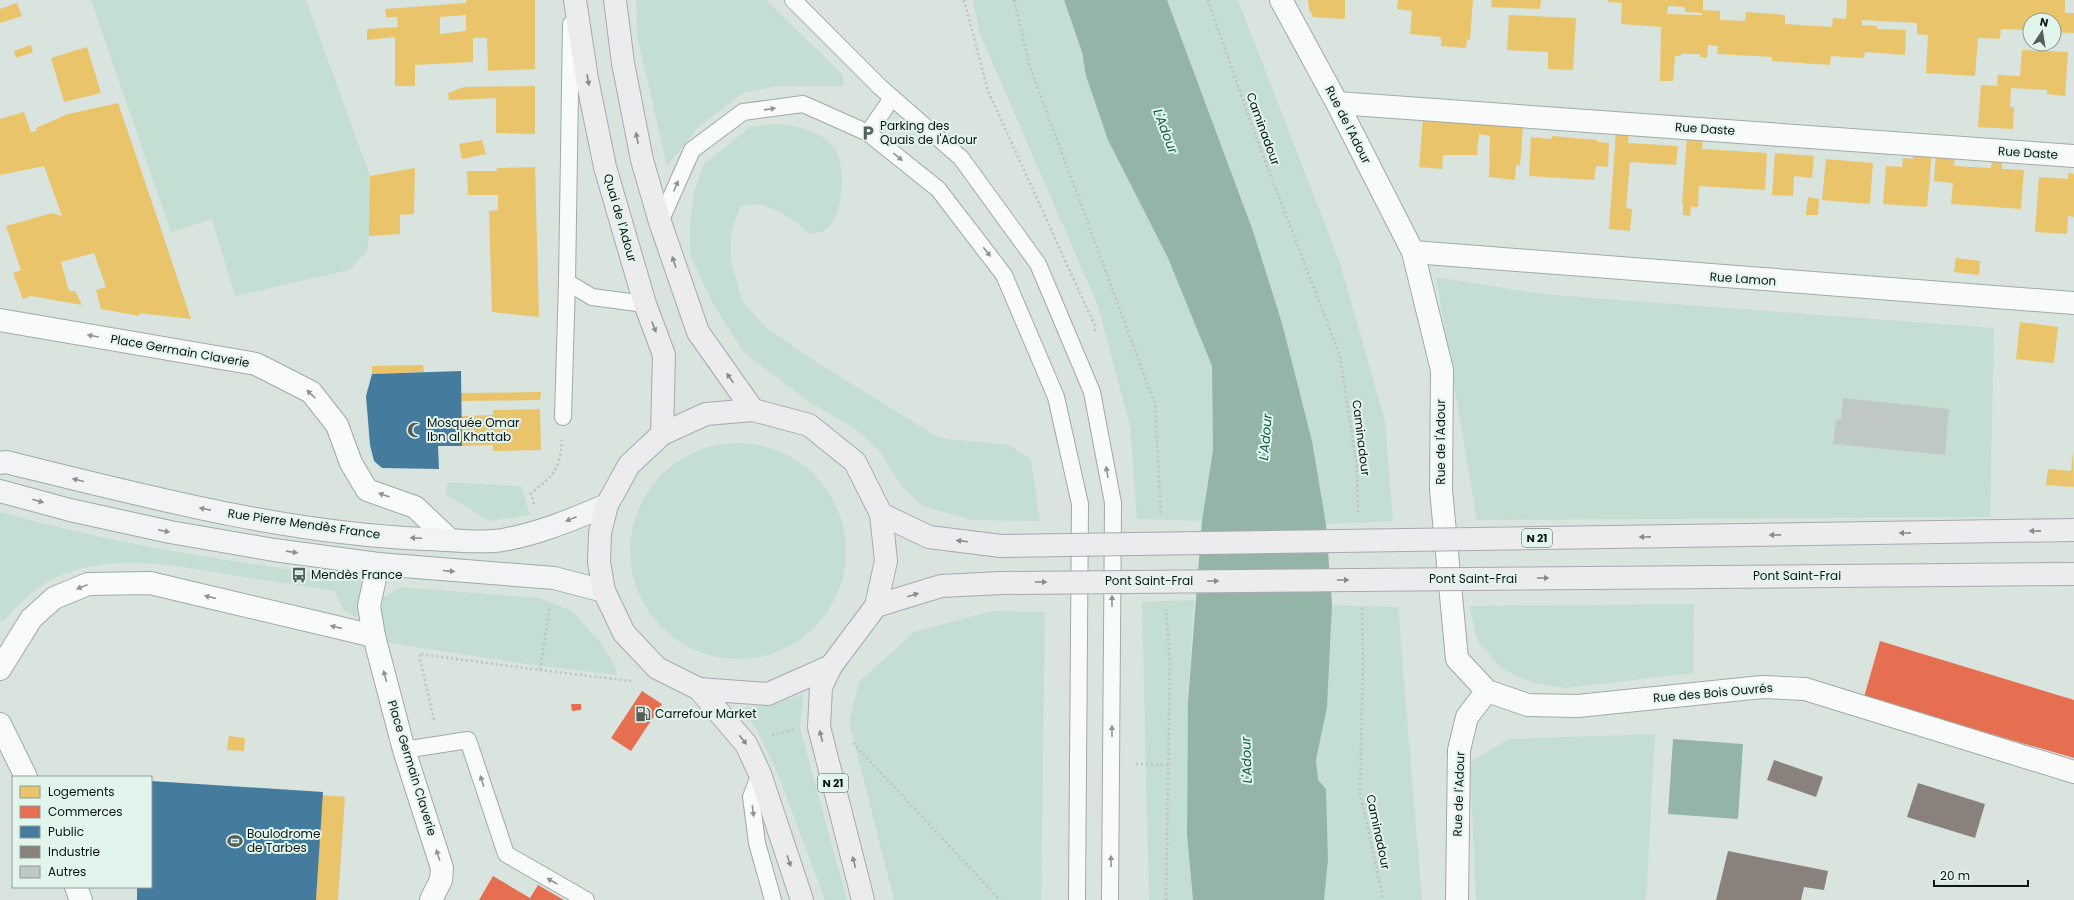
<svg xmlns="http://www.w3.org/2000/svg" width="2074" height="900" viewBox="0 0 2074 900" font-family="Poppins,sans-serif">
<rect width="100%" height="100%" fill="#d9e4df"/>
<g fill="#c4ded3">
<polygon points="91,0 306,0 370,176 369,236 367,251 349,270 235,296 212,219 171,232"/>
<polygon points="636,0 766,0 842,74 844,86 778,86 743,93 699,126 667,166 637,35"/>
<polygon points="973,0 1064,0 1082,52 1086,76 1108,140 1168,258 1212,366 1213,450 1202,521 1137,519 1130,426 1098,306 980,34"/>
<polygon points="1167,0 1238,0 1340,263 1385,421 1393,521 1326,524 1312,441 1282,323 1253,231"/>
<path d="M775,124C796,126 822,130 835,149C847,166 844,225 821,232C818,233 811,234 809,233C804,231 799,224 794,221C785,215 772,207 761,205C755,204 746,205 740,206L731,234V261L742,301L768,329L815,361L939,438L1009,445L1031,459L1040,521L972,520L923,506L902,487L878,449L854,428L811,403L744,353L713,304L690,255V222L694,191L704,164L750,127Z"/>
<polygon points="1436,277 1541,294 1994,328 1990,517 1477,520"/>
<circle cx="738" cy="551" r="108"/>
<polygon points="447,482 521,486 530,515 489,521 446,494"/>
<path d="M0,512C116,545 242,564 362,579L357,618L343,610L335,591C299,585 262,580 226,574C171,565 113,553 59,576C37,585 19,604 3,622L0,621Z"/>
<polygon points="400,587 539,598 572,611 600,642 615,666 617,675 533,665 384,642 381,612 383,598"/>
<polygon points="1194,600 1188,702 1187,835 1193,900 1149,900 1142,602"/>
<polygon points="1694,604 1693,673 1566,688 1533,683 1502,669 1477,640 1469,606"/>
<polygon points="1332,605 1398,607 1422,900 1324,900 1328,860 1326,789 1318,780 1316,760 1327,707"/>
<polygon points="992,611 1045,612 1041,900 894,900 849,722 859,682 914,632"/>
<polygon points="803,694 800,728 847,900 825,900 777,772 756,728 741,708 778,703"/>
<polygon points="1655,734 1646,900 1476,900 1470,762 1509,739"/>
</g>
<g fill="#94b4a8">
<polygon points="1064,0 1167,0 1253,231 1282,323 1312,441 1326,524 1332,605 1327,707 1316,760 1318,780 1326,789 1328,860 1324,900 1193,900 1187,835 1188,702 1202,521 1213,450 1212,366 1168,258 1108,140 1086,76 1082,52"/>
<polygon points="1673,739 1743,744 1738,819 1668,814"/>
</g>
<g fill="#e9c46a" fill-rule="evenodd">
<path d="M466,0H535V69L488,71L487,38H473V62L415,65V86H395V37L367,40V29L398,27L397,17H386L385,9L466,3ZM466,15V31L440,34V17Z"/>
<polygon points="1308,0 1345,0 1345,19 1313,17 1309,9"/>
<polygon points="1398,0 1473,0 1470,40 1467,39 1466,48 1441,46 1441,37 1410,34 1412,11 1397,9"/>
<polygon points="1492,0 1541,0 1540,9 1491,7"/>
<path d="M1608,0H1703V10L1720,11V20L1745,21L1746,12L1785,15V24L1832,27L1833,18L1846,19L1847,0H2065V13H2074V33L2054,32V20H2030V30L2001,29L2000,39L1978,38L1975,76L1926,73L1928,35L1917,34V23L1862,20V25L1877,26V29L1906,30L1905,55L1865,52L1864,58L1831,56L1830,65L1772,61V57L1717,54L1718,46L1708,45L1707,58L1700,57V54H1681V56H1675L1673,81H1660L1661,27L1621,24L1622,3L1608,2ZM1668,6L1685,7V12L1702,13V15L1667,14Z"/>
<polygon points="17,3 22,16 0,23 0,9"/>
<polygon points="1509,15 1576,18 1573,70 1548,69 1548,52 1507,50"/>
<polygon points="31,45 33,52 16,58 14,51"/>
<polygon points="87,47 101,93 64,102 51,58"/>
<polygon points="2022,50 2068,52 2065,96 2047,94 2047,90 2011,88 2010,107 2014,107 2013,129 1978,127 1981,85 1997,86 1998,75 2020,76"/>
<polygon points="535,86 535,134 496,133 496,98 449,100 448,93 464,87"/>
<polygon points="118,103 159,223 191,319 139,313 140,316 101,309 96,290 106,287 94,253 61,262 69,291 75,291 82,305 31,296 23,299 13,273 21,270 6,226 52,213 62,216 44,166 0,175 0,119 24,112 31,132 37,131 36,128 68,114"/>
<polygon points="1423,119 1523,126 1520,166 1516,165 1515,180 1489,177 1490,136 1479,134 1477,155 1443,155 1442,169 1419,167"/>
<polygon points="1616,131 1629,132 1628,143 1678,146 1676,165 1630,162 1626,208 1632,209 1630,231 1609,229"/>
<polygon points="1552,136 1597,140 1597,142 1609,143 1608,167 1596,166 1594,180 1529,176 1531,137 1551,139"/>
<polygon points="1687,136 1703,139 1702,149 1767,153 1765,190 1699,186 1698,207 1692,207 1691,204 1690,216 1683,215 1683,203 1682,204"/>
<polygon points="482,140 486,154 462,159 459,144"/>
<polygon points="1913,151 1932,152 1927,207 1883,204 1886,166 1902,167 1903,158 1913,159"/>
<polygon points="1936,152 1955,154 1954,166 1991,168 1992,161 2002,162 2002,169 2024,170 2021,209 1951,204 1953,183 1934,181"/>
<polygon points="1775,153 1814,156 1812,178 1794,176 1793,196 1772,195"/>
<polygon points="1826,159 1873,163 1870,204 1822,200"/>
<polygon points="535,167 539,317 492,312 489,211 498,210 498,195 468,195 467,171 497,171 497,168"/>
<polygon points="415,168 414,214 400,215 400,234 369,236 370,176"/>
<polygon points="2068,173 2074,174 2074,217 2068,216 2067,234 2035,232 2039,177 2068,179"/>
<polygon points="1808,197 1819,199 1818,215 1806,215"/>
<polygon points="1956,258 1980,261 1979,275 1954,272"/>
<polygon points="2020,322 2058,327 2054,363 2016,359"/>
<polygon points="423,365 424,372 372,374 372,366"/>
<polygon points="541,392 540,400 461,401 461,393"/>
<polygon points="540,409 541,450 493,451 493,445 462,446 461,416 493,415 493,410"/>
<polygon points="2073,451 2074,487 2046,485 2048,469 2071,471"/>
<polygon points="229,736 245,738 244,751 227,750"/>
<polygon points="322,795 345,797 338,900 316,900"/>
</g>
<g fill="#e76f51">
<polygon points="1880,641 2074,700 2074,758 1864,697"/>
<polygon points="642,691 662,704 631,751 611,738"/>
<polygon points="571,704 581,704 581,710 572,711"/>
<polygon points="493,876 530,898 538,885 564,900 479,900"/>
</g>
<g fill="#457b9d">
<polygon points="461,371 462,446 438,446 439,469 382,468 374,461 370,445 366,396 372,374"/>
<polygon points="151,781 323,792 316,900 137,900 137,887 151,887"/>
</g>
<g fill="#8a817c">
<polygon points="1774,760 1823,777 1816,797 1767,780"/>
<polygon points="1918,783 1985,804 1975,838 1907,817"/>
<polygon points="1728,851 1828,871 1824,890 1804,887 1801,900 1716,900"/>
</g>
<polygon fill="#c0c8c5" points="1843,398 1949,409 1945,455 1833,444 1836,419 1841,420"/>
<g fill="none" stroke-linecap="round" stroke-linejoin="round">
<g stroke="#a1a9a6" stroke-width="18">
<g id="service">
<polyline points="793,0 880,87 961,158 1038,264 1092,392 1113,503 1110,900"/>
<polyline points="571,24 567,282 592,297 645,304"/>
<polyline points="868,133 892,98"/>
<polyline points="660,222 692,150 743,112 803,104 868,133 938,189 1004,275 1056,397 1080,504 1077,900"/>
<polyline points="563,417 567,282"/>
<polyline points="404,750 468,740 506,854 586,900"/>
<polyline points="760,774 751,797 757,843 773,900"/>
</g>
</g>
<g stroke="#a1a9a6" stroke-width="24">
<g id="minor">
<polyline points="1281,0 1337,103 1413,252 1442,370 1441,490 1457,659 1487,691 1528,705 1578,706 1762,687 1805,689 2074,772"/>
<polyline points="1337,103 2074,156"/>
<polyline points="1413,252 2074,303"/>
<polyline points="0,320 256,364 311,392 337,425 351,463 367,490 415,507 450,540"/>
<polyline points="378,564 369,606 374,636 404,750 442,868 441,880 431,900"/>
<polyline points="0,669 31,619 54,598 88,584 150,583 374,636"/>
<polyline points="0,724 26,777"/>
<polyline points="76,887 81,900"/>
<polyline points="1457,900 1459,750 1467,717 1487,691"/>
</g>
</g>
<g stroke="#a1a9a6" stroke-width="24">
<g id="secondary">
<path d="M0,463L6,462C144,496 283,533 425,539C446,539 483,544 502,540C539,534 573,519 607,505"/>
<polyline points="0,491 70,510 170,532 274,550 378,564 554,578 604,591"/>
</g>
</g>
<g stroke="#a8a9b0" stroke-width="24">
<g id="primary">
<polyline points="575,0 587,79 605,167 645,304 664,355 662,434"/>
<polyline points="615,0 623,63 642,160 660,222 698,332 753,410"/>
<polyline points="881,514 929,537 1001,546"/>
<polyline points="876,606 941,586 1002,583"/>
<polyline points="831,666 821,687 819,727 863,900"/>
<polyline points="699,689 768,694 831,666 876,606 886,561 881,514 855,462 809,425 753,410 706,414 662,434 629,465 607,505 600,533 599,562 604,591 624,633 657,668 699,689 746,744 760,774 802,900"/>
</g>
</g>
<g stroke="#bdc1bf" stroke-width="2.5" stroke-dasharray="2 3" stroke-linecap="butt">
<polyline points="964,0 988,91 1095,326 1095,331"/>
<polyline points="1014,0 1030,67 1155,404 1161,516"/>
<polyline points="1208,0 1254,132 1340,356 1357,468 1358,513"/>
<path d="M534,504L531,493C554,475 560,470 562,440"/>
<polyline points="1362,608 1363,660 1360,793 1382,893 1382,900"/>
<polyline points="540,670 631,681"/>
<polyline points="434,720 419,654 540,670 550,606"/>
<polyline points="772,735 793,730"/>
<polyline points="853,743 1000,900"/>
<polyline points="1136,764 1168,765"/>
<polyline points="1166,900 1170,663 1166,609"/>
</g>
<use href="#service" stroke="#f9fbfa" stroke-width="16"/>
<use href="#minor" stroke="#f9fbfa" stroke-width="22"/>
<use href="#secondary" stroke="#f2f3f4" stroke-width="22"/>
<use href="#primary" stroke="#ecebee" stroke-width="22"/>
<g stroke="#a8a9b0" stroke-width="24" stroke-linecap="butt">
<g id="primary-bridge">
<polyline points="1001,546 2074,530"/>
<polyline points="1002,583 2074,574"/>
</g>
</g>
<use href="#primary-bridge" stroke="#ecebee" stroke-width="22"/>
</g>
<defs><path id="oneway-solid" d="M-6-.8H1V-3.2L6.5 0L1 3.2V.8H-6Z"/></defs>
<g fill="#898b8b">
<use href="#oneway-solid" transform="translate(588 80) rotate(80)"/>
<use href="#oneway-solid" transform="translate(637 138) rotate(-101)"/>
<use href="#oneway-solid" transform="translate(674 262) rotate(-109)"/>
<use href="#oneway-solid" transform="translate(654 327) rotate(69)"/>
<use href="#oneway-solid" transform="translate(730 378) rotate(-125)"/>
<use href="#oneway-solid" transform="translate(2035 531) rotate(179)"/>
<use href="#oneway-solid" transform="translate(1905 533) rotate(179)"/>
<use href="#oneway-solid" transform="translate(1775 535) rotate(179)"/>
<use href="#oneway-solid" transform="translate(1645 537) rotate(179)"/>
<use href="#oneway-solid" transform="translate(962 541) rotate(-173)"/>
<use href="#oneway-solid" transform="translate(1543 578)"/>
<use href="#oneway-solid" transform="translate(1343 580)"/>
<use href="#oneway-solid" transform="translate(1213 581)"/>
<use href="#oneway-solid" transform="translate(1041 582)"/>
<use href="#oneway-solid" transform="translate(913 595) rotate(-17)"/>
<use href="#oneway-solid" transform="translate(821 736) rotate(-104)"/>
<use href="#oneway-solid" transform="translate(743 740) rotate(51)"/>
<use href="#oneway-solid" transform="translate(789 861) rotate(72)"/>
<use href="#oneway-solid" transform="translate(854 862) rotate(-104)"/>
</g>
<g fill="#909492">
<use href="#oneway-solid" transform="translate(770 109) rotate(-8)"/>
<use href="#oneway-solid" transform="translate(898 157) rotate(39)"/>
<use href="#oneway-solid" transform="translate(676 186) rotate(-66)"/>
<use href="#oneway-solid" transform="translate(987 252) rotate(52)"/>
<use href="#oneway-solid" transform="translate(93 336) rotate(-170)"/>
<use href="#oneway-solid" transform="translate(311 394) rotate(-137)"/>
<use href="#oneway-solid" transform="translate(1107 472) rotate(-100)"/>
<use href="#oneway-solid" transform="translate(384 495) rotate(-160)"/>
<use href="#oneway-solid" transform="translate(82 587) rotate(159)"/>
<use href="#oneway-solid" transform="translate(210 597) rotate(-167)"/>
<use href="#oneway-solid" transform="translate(1112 601) rotate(-90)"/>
<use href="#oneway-solid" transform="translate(336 627) rotate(-167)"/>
<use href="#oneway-solid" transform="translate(385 676) rotate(-104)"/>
<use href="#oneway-solid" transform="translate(1112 731) rotate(-90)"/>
<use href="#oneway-solid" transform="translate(482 781) rotate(-108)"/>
<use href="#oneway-solid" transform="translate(753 811) rotate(83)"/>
<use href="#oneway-solid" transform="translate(438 855) rotate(-107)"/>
<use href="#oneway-solid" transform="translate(1111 861) rotate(-90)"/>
<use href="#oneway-solid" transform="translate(552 881) rotate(-150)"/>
</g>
<g fill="#8c908f">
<use href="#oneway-solid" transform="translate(78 480) rotate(-166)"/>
<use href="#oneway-solid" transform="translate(38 501) rotate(16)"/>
<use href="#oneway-solid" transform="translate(205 509) rotate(-169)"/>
<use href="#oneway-solid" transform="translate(571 519) rotate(158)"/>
<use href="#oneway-solid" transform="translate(164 531) rotate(12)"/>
<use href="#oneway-solid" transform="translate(416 538) rotate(-178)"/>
<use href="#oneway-solid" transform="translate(292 552) rotate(8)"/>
<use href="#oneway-solid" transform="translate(449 571) rotate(5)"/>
</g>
<defs>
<g id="parking-bare" transform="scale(1.2)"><path d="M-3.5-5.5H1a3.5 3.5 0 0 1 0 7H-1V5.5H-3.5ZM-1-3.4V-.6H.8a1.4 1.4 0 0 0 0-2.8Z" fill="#565e5a" stroke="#e1f5ed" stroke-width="2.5" paint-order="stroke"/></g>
<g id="mosque-bare" transform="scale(1.2)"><path d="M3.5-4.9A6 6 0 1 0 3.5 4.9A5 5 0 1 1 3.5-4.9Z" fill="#565e5a" stroke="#e1f5ed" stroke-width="2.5" paint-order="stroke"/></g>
<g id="bus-bare" transform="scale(1.2)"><path d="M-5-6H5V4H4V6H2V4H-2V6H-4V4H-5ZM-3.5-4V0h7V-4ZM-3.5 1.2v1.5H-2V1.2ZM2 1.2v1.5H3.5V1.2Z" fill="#565e5a" stroke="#e1f5ed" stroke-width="2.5" paint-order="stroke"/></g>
<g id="fuel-bare" transform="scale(1.2)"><path d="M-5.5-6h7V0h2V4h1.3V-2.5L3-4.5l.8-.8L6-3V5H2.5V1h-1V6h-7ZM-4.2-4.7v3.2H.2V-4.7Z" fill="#565e5a" stroke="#e1f5ed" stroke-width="2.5" paint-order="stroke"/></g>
<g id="stadium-bare" transform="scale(1.2)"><path d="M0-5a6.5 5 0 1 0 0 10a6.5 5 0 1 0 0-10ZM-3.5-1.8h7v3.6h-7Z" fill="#565e5a" stroke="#e1f5ed" stroke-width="2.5" paint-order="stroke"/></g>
</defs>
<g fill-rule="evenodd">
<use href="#parking-bare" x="868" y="133"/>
<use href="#mosque-bare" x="415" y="430"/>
<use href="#bus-bare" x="299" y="575"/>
<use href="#fuel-bare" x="643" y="714"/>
<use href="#stadium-bare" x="235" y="841"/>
</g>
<g text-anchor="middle" stroke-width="4" stroke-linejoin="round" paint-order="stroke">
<g fill="#e1f5ed" stroke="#4e5954" stroke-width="1">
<rect x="1522" y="529" width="30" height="18" rx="3"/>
<rect x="818" y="774" width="30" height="18" rx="3"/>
</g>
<g font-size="11" font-weight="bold" fill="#0f1613">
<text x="1537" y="542">N 21</text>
<text x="833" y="787">N 21</text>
</g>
<g font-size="12" fill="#0f1613" stroke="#e1f5ed">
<text transform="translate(1348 125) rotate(63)" y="4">Rue de l'Adour</text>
<text transform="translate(1263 129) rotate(70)" y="4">Caminadour</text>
<text transform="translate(1705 129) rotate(4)" y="4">Rue Daste</text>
<text transform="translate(2028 153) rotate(4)" y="4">Rue Daste</text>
<text transform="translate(620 218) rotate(74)" y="4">Quai de l'Adour</text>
<text transform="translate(1743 279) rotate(4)" y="4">Rue Lamon</text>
<text transform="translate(180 351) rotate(10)" y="4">Place Germain Claverie</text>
<text transform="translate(1361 438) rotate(83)" y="4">Caminadour</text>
<text transform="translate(1441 442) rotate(-90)" y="4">Rue de l'Adour</text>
<text transform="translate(304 524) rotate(8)" y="4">Rue Pierre Mendès France</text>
<text x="1797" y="580">Pont Saint-Frai</text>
<text x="1473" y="583">Pont Saint-Frai</text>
<text x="1149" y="585">Pont Saint-Frai</text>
<text transform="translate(1713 693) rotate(-5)" y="4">Rue des Bois Ouvrés</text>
<text transform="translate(412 768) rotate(73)" y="4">Place Germain Claverie</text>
<text transform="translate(1459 794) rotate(-88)" y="4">Rue de l'Adour</text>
<text transform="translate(1378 832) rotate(78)" y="4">Caminadour</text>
</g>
<g font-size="12" fill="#0f1613" stroke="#e1f5ed" text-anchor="start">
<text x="880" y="130">Parking des<tspan x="880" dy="14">Quais de l'Adour</tspan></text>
<text x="427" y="427">Mosquée Omar<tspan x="427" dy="14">Ibn al Khattab</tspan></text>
<text x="311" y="579">Mendès France</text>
<text x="655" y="718">Carrefour Market</text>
<text x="247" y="838">Boulodrome<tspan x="247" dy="14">de Tarbes</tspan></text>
</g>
<g font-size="13" font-style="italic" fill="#0d5b46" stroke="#e1f5ed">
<text transform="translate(1166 131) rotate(69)" y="5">L'Adour</text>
<text transform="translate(1265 437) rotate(-85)" y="5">L'Adour</text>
<text transform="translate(1246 760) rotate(-92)" y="5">L'Adour</text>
</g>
</g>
<rect x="12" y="776" width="140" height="112" fill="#e1f5ed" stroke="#8d9c96"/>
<rect x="20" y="786" width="20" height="12" fill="#e9c46a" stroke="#8d9c96"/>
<text x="48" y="796" font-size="12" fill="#0f1613">Logements</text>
<rect x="20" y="806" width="20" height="12" fill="#e76f51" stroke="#8d9c96"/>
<text x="48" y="816" font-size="12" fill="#0f1613">Commerces</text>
<rect x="20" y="826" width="20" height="12" fill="#457b9d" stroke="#8d9c96"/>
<text x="48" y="836" font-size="12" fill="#0f1613">Public</text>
<rect x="20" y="846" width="20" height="12" fill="#8a817c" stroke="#8d9c96"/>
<text x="48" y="856" font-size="12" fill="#0f1613">Industrie</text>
<rect x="20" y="866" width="20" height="12" fill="#c0c8c5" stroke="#8d9c96"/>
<text x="48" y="876" font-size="12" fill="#0f1613">Autres</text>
<g transform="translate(2042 32) rotate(12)"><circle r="19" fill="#e1f5ed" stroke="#8d9c96"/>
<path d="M0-3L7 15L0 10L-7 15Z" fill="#565e5a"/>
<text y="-6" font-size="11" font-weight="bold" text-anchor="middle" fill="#0f1613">N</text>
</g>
<path d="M1934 880v6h94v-6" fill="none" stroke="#0f1613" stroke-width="2"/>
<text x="1940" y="880" font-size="12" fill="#0f1613" stroke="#e1f5ed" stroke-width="3" paint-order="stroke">20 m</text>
</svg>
